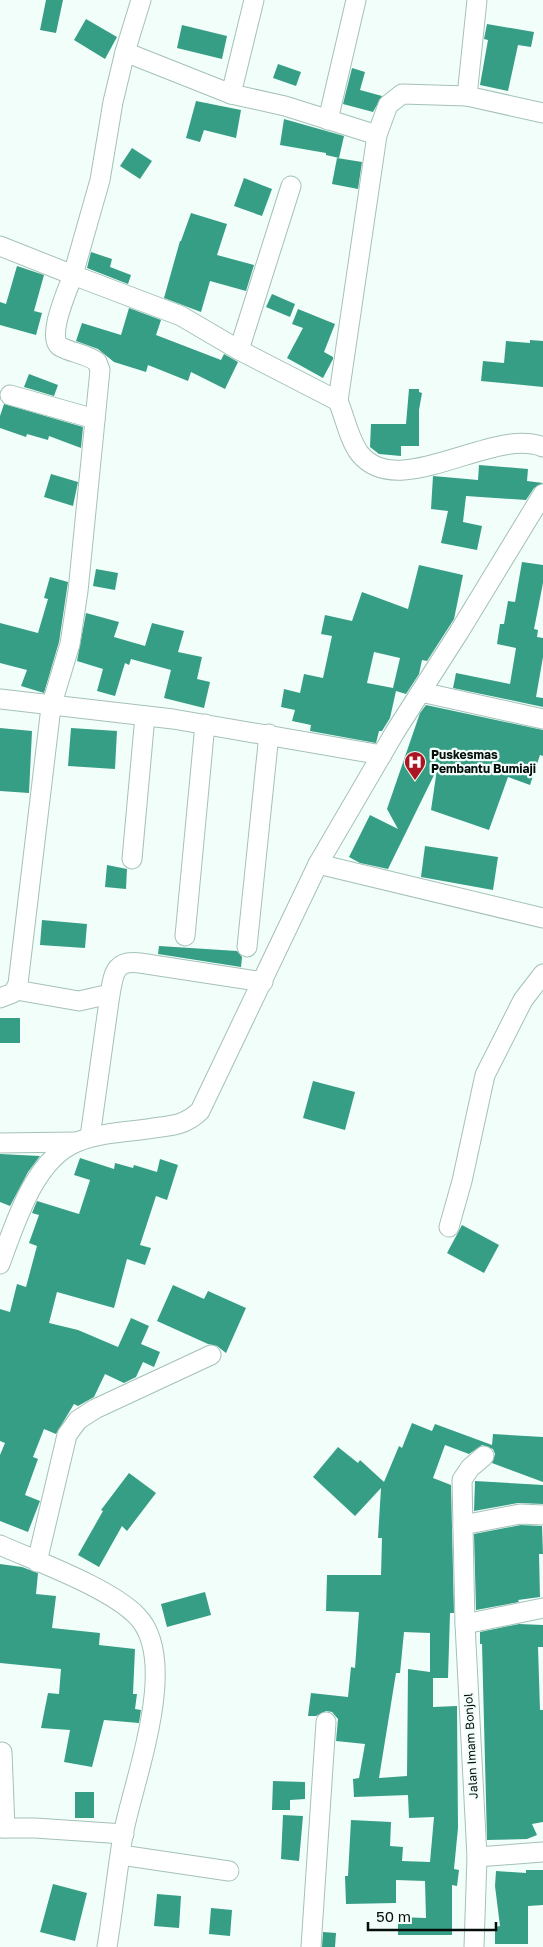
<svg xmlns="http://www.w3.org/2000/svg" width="543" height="1947" viewBox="0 0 543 1947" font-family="'Golos Text',sans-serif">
<rect width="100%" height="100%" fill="#f2fefa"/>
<g fill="#379e86" fill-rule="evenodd">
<polygon points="46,0 63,0 56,33 40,30"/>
<polygon points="86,19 117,37 105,59 74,40"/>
<polygon points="487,24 534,32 531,47 518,45 508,91 480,85 488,40 484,39"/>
<polygon points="182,25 227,36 222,59 177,48"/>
<polygon points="278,64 301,72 296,86 273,78"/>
<polygon points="352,68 365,72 360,90 382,96 373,112 343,104"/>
<polygon points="196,101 241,110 236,138 204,130 200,142 186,138"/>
<polygon points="284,119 344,136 339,158 326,155 326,153 280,145"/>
<polygon points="132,148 152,161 140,179 120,166"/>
<polygon points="337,158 362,162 358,189 332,184"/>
<polygon points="244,178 272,189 262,216 234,206"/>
<polygon points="191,213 227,224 217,255 254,265 246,291 210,281 201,312 164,298 180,241 181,241"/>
<polygon points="91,252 112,259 110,267 131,275 128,284 87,268"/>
<polygon points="17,266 44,275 34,311 42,313 36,335 0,325 0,302 6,304"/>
<polygon points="272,294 295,304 290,317 266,307"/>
<polygon points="129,308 161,320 156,335 221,360 224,354 238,362 225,389 191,372 188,381 148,365 146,372 114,362 98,349 76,341 82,323 121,335"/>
<polygon points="298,309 335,324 324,352 333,357 333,359 323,378 287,358 303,328 292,324"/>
<polygon points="530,340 543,341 543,387 481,381 483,361 504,363 506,341 530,343"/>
<polygon points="29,374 58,385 54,396 24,387"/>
<polygon points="409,389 419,389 419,392 422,393 419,410 419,446 401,446 401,456 379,454 370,447 371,424 406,424"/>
<polygon points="4,404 83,427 81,448 49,436 48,440 27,434 26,437 0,428 0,416"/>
<polygon points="479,465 528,469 527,481 543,483 534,488 526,500 466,496 463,522 482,526 477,550 441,543 448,511 431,509 433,476 478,480"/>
<polygon points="51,474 78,482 73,506 44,497"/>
<polygon points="522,562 543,565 543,583 534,629 538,630 537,637 543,638 543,657 536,697 543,698 543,707 453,688 456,673 510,684 516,648 497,644 500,624 504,624 508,601 515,602"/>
<path d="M419,565L463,575L454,619L427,661L422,660L419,674L406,694L396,691L390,718L382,731H379L376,743L310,731L311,725L292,721L295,710L281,707L284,689L300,693L304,674L323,678L332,636L321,634L325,615L352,621L362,592L408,609ZM374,652L400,658L393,688L367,683Z"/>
<polygon points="96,569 118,573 115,590 93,586"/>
<polygon points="50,577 68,582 59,642 44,693 21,686 27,670 0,663 0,623 38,633 48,599 44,598"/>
<polygon points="86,613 119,622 114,637 145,646 152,623 184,631 178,652 202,657 197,679 210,682 204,708 164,698 171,670 131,659 129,665 125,663 115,696 97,691 103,669 77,661"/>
<polygon points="426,705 543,730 543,756 540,755 530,785 508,777 489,830 431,810 437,769 388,869 360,863 349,857 370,815 398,829 387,809 420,713"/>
<polygon points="0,728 32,731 29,793 0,791"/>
<polygon points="71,728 117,731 115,769 68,766"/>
<polygon points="425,846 498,857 493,890 421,877"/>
<polygon points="107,865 127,869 126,889 105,887"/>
<polygon points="42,920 87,924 85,948 40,945"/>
<polygon points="159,946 237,951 242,957 241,967 158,954"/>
<rect x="0" y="1018" width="20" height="25"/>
<polygon points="313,1081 355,1092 345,1130 303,1118"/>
<polygon points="0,1154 40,1156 28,1172 10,1206 0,1202"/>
<polygon points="80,1158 114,1169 115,1163 133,1168 134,1165 157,1172 160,1159 178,1165 167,1200 156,1196 140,1245 151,1248 145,1265 127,1259 114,1308 57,1292 49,1323 78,1330 118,1347 131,1318 149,1326 141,1344 160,1352 154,1367 143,1362 136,1377 124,1383 105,1374 94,1397 78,1406 74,1404 56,1434 44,1429 33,1457 38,1459 25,1495 40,1501 28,1532 0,1521 0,1455 5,1443 0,1441 0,1309 10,1312 17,1284 26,1287 37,1246 29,1243 39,1215 32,1213 37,1201 79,1214 90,1180 74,1175"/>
<polygon points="462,1225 499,1245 484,1273 447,1253"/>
<polygon points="173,1285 204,1299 208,1291 246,1308 226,1353 217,1346 208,1344 157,1321"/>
<path d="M412,1423L432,1431L435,1424L492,1445L493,1434L543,1437V1482L492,1463L495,1454L493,1449L482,1445L469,1454L445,1445L433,1478L451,1485L454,1613H450L448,1678H433V1707L457,1706L458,1828L454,1869L459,1870L457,1886L452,1885V1935H398V1917L426,1918L425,1881L396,1880V1903L346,1904L345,1876H348L351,1820L391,1822L390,1846L403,1847L402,1861L430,1862L434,1817L409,1818L408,1795L354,1797L353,1779L359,1778L365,1744L336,1741L338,1719L332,1712L326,1711L316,1716H308L311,1693L348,1697L351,1667L355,1668L359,1612L326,1611L327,1575H381L382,1538H378L381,1488L355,1516L313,1477L338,1447L358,1463L360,1460L384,1482L399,1446L402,1448ZM404,1632L430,1633V1672L408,1669L407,1776L379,1778L396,1673H400Z"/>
<polygon points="129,1473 156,1493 127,1531 122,1526 99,1567 78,1555 103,1511 101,1510"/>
<polygon points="475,1481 543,1485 543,1504 518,1503 474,1511"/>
<polygon points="521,1525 542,1526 543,1554 539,1554 540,1597 518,1600 519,1602 476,1610 474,1534"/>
<polygon points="0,1564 22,1567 38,1573 36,1594 56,1596 52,1628 100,1633 99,1645 135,1649 133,1694 137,1694 135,1709 141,1710 139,1723 104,1720 92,1767 64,1762 70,1730 41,1728 48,1693 59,1694 61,1669 0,1663"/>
<polygon points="205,1592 211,1615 167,1627 161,1604"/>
<polygon points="519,1624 543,1625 543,1647 538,1647 540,1710 543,1710 543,1822 532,1824 537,1835 527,1839 487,1840 482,1644 480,1644 480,1632"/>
<polygon points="273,1781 305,1782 305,1799 290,1800 290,1810 272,1810"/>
<rect x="75" y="1792" width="19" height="26"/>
<polygon points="283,1815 303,1816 299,1861 281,1859"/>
<polygon points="526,1870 543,1870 543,1905 528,1906 528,1944 495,1944 495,1927 500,1926 495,1886 496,1871 526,1873"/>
<polygon points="53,1884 87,1893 75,1941 40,1932"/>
<polygon points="157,1894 181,1896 179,1928 154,1926"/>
<polygon points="211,1908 232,1910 230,1936 209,1934"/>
<polygon points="323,1932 336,1933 335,1947 322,1947"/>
</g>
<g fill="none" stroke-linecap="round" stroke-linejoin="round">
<g stroke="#a4c1b8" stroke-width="21">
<g id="minor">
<polyline points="477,0 467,96 543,113"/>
<polyline points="125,52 141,0"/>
<polyline points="231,94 254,0"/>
<polyline points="328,120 356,0"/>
<polyline points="0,246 73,275 100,180 113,102 125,52 231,94 285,106 377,135 388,105 402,94 467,96"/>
<polyline points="239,350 291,186"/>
<polyline points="10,395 95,419"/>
<path d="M338,401C345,417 349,440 360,454C399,502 494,426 543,447"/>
<polyline points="421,692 543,719"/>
<polyline points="0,699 173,719 382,755"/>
<polyline points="132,859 145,716"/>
<polyline points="318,864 543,918"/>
<polyline points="185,936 205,724"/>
<polyline points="247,947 269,734"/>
<polyline points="16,990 79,1001 110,994"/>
<path d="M0,998L13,993L18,984L51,707L70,644L78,591L100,370L97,362C87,354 72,353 61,347C45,339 68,289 73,275L181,316L239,350L338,401L377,135"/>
<path d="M90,1137L110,994C114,972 115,960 140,963L263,982"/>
<polyline points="0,1143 75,1142"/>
<polyline points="449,1227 462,1181 485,1075 523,1000 543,974"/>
<path d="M0,1264C15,1224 34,1159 77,1142C99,1133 125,1132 148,1129C170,1125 183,1127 200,1111L318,864L395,732L459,632L543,494"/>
<polyline points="463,1525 520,1514 543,1515"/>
<path d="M0,1545C38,1562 110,1588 137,1616C181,1661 133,1781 123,1835C117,1872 113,1910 107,1947"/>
<polyline points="37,1562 67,1435 78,1420 95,1409 211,1355"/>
<polyline points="465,1624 462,1480 470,1468 484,1456"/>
<polyline points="2,1752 5,1828"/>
<polyline points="0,1828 35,1828 124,1834"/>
<polyline points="121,1855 229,1871"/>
<polyline points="477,1857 543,1852"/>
<polyline points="311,1947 326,1722"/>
<polyline points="474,1947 477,1857 465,1624 543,1608"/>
</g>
</g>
<use href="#minor" stroke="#fff" stroke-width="19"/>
</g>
<defs>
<g id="hospital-pin" transform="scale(1.125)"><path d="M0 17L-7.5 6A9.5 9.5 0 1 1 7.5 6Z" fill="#ab1622" stroke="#f2fefa"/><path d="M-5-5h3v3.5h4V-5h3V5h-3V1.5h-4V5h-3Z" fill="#fff"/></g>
</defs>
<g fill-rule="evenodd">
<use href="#hospital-pin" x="415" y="762"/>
</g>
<g text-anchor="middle" stroke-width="4.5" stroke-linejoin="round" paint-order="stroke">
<g font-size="12" font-weight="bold" fill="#050e0b" stroke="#f2fefa" text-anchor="start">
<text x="431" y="759">Puskesmas<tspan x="431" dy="14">Pembantu Bumiaji</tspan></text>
</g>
<g font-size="12" fill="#050e0b" stroke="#f2fefa">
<text transform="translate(471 1746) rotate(-93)" y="4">Jalan Imam Bonjol</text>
</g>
</g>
<path d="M368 1922v8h128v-8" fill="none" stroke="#050e0b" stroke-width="2.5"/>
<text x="376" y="1922" font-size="15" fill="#050e0b" stroke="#f2fefa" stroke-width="4" paint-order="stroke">50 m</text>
</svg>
